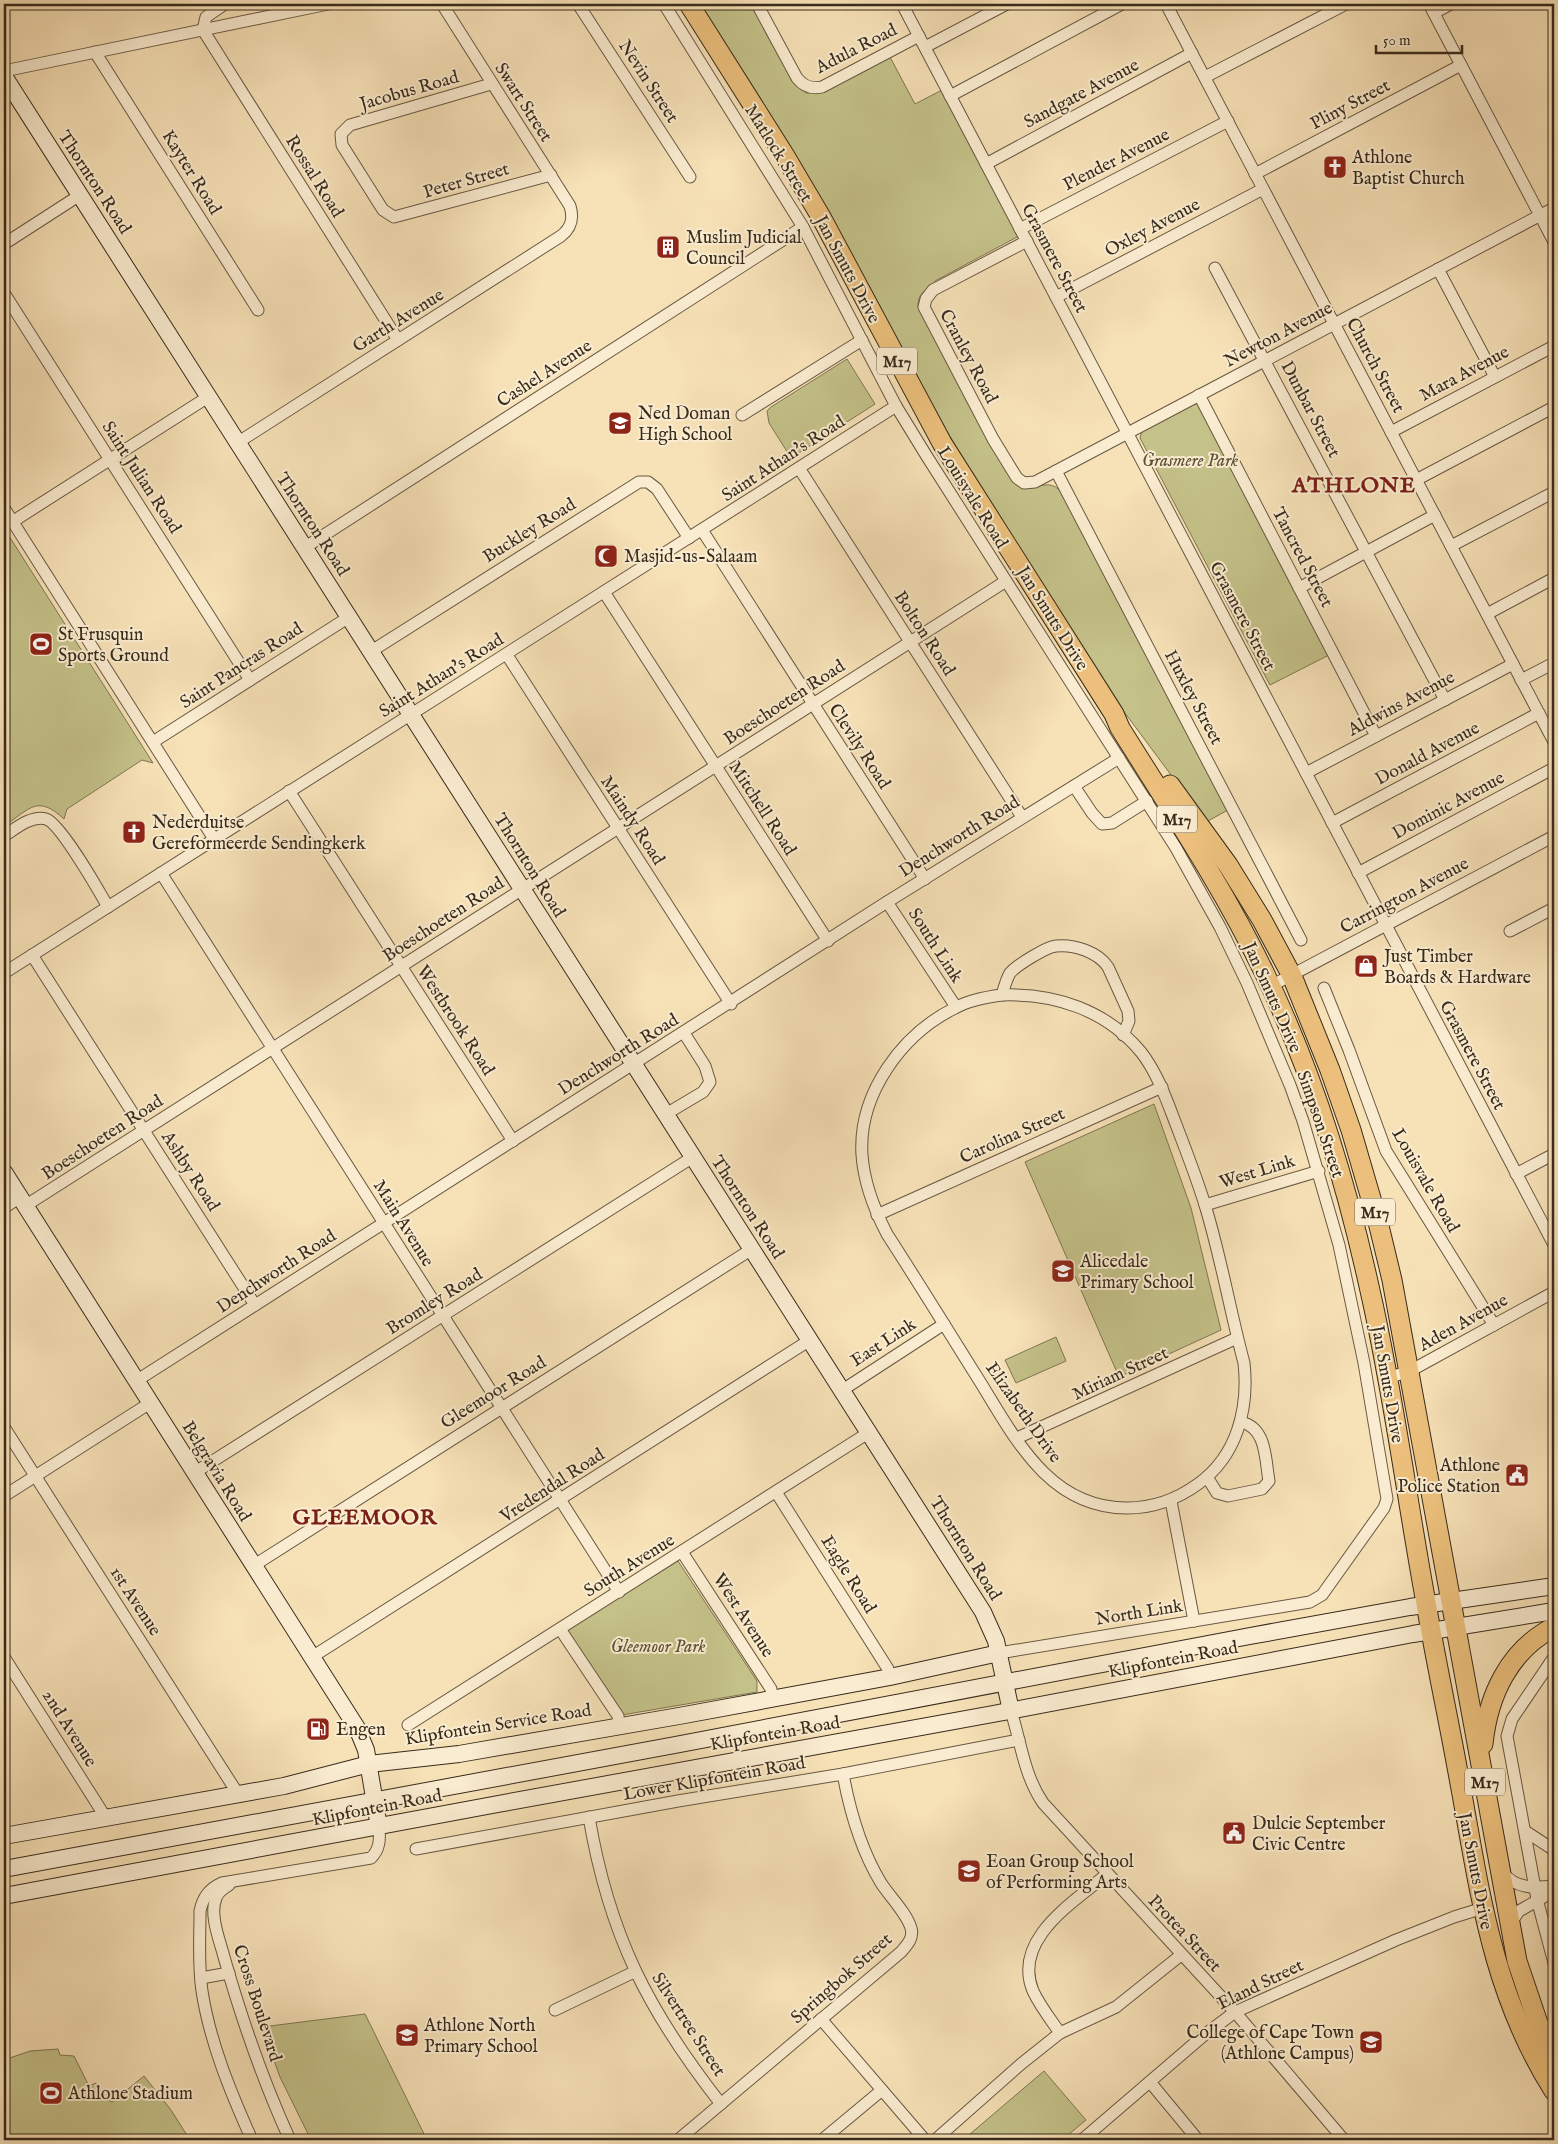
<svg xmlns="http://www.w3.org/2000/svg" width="1558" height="2144" viewBox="0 0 1558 2144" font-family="'IM FELL English',serif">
<rect width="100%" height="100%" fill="#f7e1b7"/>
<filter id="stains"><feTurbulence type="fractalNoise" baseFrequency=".004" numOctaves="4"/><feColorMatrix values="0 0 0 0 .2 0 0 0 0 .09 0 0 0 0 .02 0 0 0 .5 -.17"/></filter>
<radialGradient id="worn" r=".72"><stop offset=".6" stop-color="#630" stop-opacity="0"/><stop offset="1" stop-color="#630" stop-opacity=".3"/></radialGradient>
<g fill="#c4c189" stroke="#7e7652">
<path d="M700,4H752L795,83L806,93H821L890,57L915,104L942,90L1019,236L935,281V284C925,290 917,294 918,307L1014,482C1028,500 1046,473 1061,492L1228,810L1206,822L1119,705L961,456L908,363L852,255L786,139Z"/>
<polygon points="847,359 875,404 791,458 769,423 767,411 771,407"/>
<polygon points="1195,404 1198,404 1329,655 1270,685 1140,438 1142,431"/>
<path d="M4,528L153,763L142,760L67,809L64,819C37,794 30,809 4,826Z"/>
<polygon points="1154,1104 1191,1208 1221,1330 1119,1377 1025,1162"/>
<polygon points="1056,1337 1066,1361 1016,1383 1005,1360"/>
<polygon points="678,1561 757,1681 757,1692 622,1715 566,1630"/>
<polygon points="365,2014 427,2140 311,2140 280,2077 262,2027"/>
<polygon points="58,2049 60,2055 74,2056 89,2086 96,2083 99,2095 112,2102 144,2076 171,2110 190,2140 4,2140 4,2060 30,2051"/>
<polygon points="1044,2071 1086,2120 1062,2140 963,2140"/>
</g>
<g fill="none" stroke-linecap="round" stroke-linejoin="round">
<g stroke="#685843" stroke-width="13">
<g id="street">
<polyline points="225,4 206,17 203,30 398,340"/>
<polyline points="578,4 690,177"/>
<polyline points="664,4 803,227 896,406 926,455 1176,848 1220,927 1247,983 1290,1085 1303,1121 1339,1245 1364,1363 1387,1499 1384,1508 1322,1595 1310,1602 999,1653"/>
<path d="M757,4L797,78C804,87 812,89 822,87L919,36"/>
<polyline points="902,4 1554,1245"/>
<polyline points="1166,4 1554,742"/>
<polyline points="1429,4 1554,242"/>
<polyline points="1434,13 1451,4"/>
<polyline points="925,47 1007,4"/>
<polyline points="95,52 258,310"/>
<polyline points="4,71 328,4"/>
<polyline points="1205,77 1346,4"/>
<polyline points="491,84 350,125 341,134 342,145 383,210 394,217 551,175"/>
<polyline points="950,96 1122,4"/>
<polyline points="986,164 1192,53"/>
<polyline points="1255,174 1461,65"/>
<polyline points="1020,229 1228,121"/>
<polyline points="1027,241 933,290 926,299 924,307 993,439 1017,478 1024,483 1035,482 1554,208"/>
<polyline points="4,244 80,195"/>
<polyline points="1215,268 1445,700"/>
<polyline points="1438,269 1495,377"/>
<polyline points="4,293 250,680"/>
<polyline points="1056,297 1263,189"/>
<polyline points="1199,395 1376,736"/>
<polyline points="742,415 862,340"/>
<polyline points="1391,432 1554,346"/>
<path d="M237,443L561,236C571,228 574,219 570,206L442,4"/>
<polyline points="799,468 1022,817"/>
<polyline points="1056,471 1301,940"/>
<polyline points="1416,480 1554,407"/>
<polyline points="4,508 214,839"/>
<polyline points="12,522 208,397"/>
<polyline points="702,530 925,879"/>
<polyline points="1451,546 1554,492"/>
<polyline points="304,548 803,227"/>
<polyline points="1299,588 1435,515"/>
<polyline points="604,592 828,941"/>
<polyline points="1487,614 1554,578"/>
<polyline points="370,652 639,482 648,482 657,489 689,538"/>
<polyline points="507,655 731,1004"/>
<polyline points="1521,680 1554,663"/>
<polyline points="153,742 349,617"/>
<polyline points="1306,773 1513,664"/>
<polyline points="1074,786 1092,813 1102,824 1112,823 1147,801"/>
<polyline points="289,791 513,1141"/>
<polyline points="1332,823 1539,713"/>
<path d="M4,836C15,829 31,815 46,819C60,823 99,891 108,907"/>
<polyline points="161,873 619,1592"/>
<polyline points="1358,873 1554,768"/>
<polyline points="887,902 956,1007"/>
<polyline points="1510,931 1554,908"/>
<polyline points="32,955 255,1305"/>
<polyline points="4,973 896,406"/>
<polyline points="1271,986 1554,836"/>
<polyline points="1324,988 1349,1050 1386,1151 1494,1325"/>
<path d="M1002,995C1055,993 1106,1010 1141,1052C1158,1074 1167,1101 1177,1127C1187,1153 1197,1179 1205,1205C1221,1257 1230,1311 1244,1363C1249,1409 1237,1456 1198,1484C1176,1500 1154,1508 1127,1508C1044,1508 1011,1429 972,1369C944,1324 916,1279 887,1234C874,1209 864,1184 862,1155C858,1094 902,1034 955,1008C969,1000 986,997 1002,995Z"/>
<path d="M1002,995C1004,988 1006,980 1010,973C1017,965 1046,947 1056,946C1074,944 1098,952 1108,967L1128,1011L1129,1021L1123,1035"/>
<polyline points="666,1114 703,1092 710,1082 705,1066 684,1033"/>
<polyline points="1516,1174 1554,1154"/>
<polyline points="1205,1205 1319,1171"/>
<polyline points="25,1206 1006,581"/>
<polyline points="4,1208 20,1197"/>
<polyline points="877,1215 1162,1087"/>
<polyline points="1387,1378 1410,1371 1554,1292"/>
<polyline points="136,1381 887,902 1119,758"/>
<polyline points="841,1391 944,1324"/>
<polyline points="4,1427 238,1794"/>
<polyline points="1017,1438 1237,1338"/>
<polyline points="194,1473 693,1157"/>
<path d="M1207,1477L1217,1493L1228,1496L1262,1489L1269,1481C1265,1459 1267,1428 1241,1422"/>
<polyline points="776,1492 888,1669 890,1677"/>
<polyline points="4,1496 150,1403"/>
<polyline points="1171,1501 1194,1621"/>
<polyline points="682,1552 771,1689 772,1698"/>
<polyline points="253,1566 752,1249"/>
<polyline points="560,1629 618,1716 619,1726"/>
<polyline points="4,1657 106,1818"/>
<polyline points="312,1657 810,1340"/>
<polyline points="1554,1657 1512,1719 1507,1736 1537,1899 1554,1963"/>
<path d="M1011,1711C1021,1743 1024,1775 1043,1803L1235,2012L1344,2140"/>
<polyline points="408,1725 868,1433"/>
<path d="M589,1817C609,1935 648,2011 721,2104"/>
<polyline points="1525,1831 1554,1850"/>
<polyline points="416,1849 678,1801 843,1774 1019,1740"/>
<path d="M1503,1873C1516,1889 1535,1888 1554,1886"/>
<path d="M229,1885C224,1888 218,1892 216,1898C209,1915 220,1941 224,1957C242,2020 263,2081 290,2140"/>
<polyline points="1510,1924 1519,1911 1554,1891"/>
<polyline points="201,1978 229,1973"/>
<polyline points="555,2010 634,1972"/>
<polyline points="821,2019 925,2140"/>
<path d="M1060,2033C1051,2020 1040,2006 1033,1991C1012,1939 1073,1903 1107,1874"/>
<polyline points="1150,2082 1198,2140"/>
<path d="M252,2140C231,2093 210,2043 202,1991C198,1965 200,1937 200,1911C203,1897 209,1889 222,1883L371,1858C380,1849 380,1839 379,1827"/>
<path d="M678,2140L901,1952C907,1945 914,1938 911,1928C906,1912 890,1897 881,1883C861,1850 850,1812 843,1774"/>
<polyline points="822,2140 882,2090"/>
<polyline points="935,2140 1021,2064 1060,2033 1116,2007 1181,1955"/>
<polyline points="1082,2140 1203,2036 1235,2012 1396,1940 1454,1917 1483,1908"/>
</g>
</g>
<g stroke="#382b1c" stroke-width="18">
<g id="secondary">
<polyline points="4,76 983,1612 996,1641 1011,1711"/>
<polyline points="4,1172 357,1728 366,1750 379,1827"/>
<polyline points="4,1836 284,1786 369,1764 459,1754 679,1716 890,1677 999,1653"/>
<polyline points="4,1869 675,1745 1250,1636 1410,1607 1554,1586"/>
<polyline points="4,1896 498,1804 993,1714 1413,1634 1554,1611"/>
</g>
</g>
<g stroke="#382b1c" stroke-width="21">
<g id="primary">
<path d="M689,4L785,156L821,217L942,443L1114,714L1120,728C1170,808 1223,887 1264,972C1314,1074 1347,1185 1371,1295C1394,1397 1407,1500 1426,1603C1435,1657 1447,1712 1457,1767C1479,1883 1489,1988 1554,2091"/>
<polyline points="1170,785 1228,865 1262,920 1292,976 1330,1070 1351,1130 1379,1226 1392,1280 1517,1961 1538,2023 1554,2055"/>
<path d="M1483,1744C1488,1696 1509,1650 1554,1627"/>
</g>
</g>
<use href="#street" stroke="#faecd0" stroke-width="11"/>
<use href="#secondary" stroke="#faecd0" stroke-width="16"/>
<use href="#primary" stroke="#ecc07c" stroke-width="19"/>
</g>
<defs>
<g id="church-square" transform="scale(1.25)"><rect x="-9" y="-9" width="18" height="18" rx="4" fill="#8f2418" stroke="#faecd0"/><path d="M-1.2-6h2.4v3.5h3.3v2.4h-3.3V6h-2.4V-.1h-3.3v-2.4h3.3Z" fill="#fff"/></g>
<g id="building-square" transform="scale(1.25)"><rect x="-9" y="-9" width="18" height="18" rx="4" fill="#8f2418" stroke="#faecd0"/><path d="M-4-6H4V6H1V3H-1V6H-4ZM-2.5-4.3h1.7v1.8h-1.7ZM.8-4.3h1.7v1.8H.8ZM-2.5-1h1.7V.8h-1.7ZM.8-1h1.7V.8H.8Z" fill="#fff"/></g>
<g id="school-square" transform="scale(1.25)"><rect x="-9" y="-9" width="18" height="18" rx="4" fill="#8f2418" stroke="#faecd0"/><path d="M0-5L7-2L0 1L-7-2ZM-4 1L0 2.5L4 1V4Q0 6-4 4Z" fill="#fff"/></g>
<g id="mosque-square" transform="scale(1.25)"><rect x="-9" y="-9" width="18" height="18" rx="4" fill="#8f2418" stroke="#faecd0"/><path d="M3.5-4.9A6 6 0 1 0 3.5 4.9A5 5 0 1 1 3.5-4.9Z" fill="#fff"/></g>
<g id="stadium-square" transform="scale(1.25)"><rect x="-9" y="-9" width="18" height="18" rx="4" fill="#8f2418" stroke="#faecd0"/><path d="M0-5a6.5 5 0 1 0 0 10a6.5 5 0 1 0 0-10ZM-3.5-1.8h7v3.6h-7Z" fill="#fff"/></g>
<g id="shop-square" transform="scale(1.25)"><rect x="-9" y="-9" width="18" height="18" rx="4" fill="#8f2418" stroke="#faecd0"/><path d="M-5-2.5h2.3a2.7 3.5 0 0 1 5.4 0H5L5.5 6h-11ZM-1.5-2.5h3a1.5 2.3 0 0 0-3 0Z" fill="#fff"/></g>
<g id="civic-square" transform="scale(1.25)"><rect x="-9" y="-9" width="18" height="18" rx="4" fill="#8f2418" stroke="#faecd0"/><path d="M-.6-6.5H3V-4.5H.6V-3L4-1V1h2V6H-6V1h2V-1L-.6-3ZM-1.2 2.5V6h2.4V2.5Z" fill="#fff"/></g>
<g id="fuel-square" transform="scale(1.25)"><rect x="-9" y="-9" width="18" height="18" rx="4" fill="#8f2418" stroke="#faecd0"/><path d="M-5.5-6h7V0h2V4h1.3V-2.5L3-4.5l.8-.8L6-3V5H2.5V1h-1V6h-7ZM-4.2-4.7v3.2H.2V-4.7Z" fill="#fff"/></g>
<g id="university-square" transform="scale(1.25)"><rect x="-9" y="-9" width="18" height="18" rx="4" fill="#8f2418" stroke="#faecd0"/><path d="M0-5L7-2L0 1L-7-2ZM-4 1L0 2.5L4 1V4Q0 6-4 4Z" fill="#fff"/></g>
</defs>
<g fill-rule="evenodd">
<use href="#church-square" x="1335" y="167"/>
<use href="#building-square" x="668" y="247"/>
<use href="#school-square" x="620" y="423"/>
<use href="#mosque-square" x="606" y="556"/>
<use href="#stadium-square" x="41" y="644"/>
<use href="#church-square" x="134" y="832"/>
<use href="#shop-square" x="1366" y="966"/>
<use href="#school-square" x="1063" y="1271"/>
<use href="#civic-square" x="1517" y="1475"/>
<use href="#fuel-square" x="318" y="1729"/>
<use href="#civic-square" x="1234" y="1833"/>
<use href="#university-square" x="969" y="1871"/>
<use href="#school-square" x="407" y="2035"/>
<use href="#university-square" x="1371" y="2042"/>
<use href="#stadium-square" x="51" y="2093"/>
</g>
<g text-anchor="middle" stroke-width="4" stroke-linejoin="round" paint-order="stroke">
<g fill="#faecd0" stroke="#726552" stroke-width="1">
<rect x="877" y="347.5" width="40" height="27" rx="4"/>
<rect x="1157" y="805.5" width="40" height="27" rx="4"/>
<rect x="1355" y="1198.5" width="40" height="27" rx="4"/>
<rect x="1465" y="1768.5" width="40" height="27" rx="4"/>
</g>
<g font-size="16" font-weight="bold" fill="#382b1c">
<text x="897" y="367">M17</text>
<text x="1177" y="825">M17</text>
<text x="1375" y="1218">M17</text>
<text x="1485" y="1788">M17</text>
</g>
<g font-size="18" fill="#382b1c" stroke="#faecd0">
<text transform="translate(856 48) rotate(-27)" y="6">Adula Road</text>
<text transform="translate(649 81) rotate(57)" y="6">Nevin Street</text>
<text transform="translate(409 90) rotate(-16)" y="6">Jacobus Road</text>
<text transform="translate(1081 93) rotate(-28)" y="6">Sandgate Avenue</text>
<text transform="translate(524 102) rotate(57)" y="6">Swart Street</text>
<text transform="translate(1350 104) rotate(-28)" y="6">Pliny Street</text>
<text transform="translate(779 153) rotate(58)" y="6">Matlock Street</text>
<text transform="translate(1116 159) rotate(-27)" y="6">Plender Avenue</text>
<text transform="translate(192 172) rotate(58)" y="6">Kayter Road</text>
<text transform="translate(315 176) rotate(58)" y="6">Rossal Road</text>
<text transform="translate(466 180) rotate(-16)" y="6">Peter Street</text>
<text transform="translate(95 182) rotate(57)" y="6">Thornton Road</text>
<text transform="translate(1152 227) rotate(-28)" y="6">Oxley Avenue</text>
<text transform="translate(1055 258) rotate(62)" y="6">Grasmere Street</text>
<text transform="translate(848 269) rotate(62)" y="6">Jan Smuts Drive</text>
<text transform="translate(398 320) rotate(-32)" y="6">Garth Avenue</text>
<text transform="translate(1278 334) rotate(-28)" y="6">Newton Avenue</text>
<text transform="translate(969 356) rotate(62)" y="6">Cranley Road</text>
<text transform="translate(1376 365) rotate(62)" y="6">Church Street</text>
<text transform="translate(544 373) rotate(-33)" y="6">Cashel Avenue</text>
<text transform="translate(1464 373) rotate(-28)" y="6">Mara Avenue</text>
<text transform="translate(1311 409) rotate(62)" y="6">Dunbar Street</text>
<text transform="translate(783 458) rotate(-33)" y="6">Saint Athan's Road</text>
<text transform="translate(142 477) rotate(57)" y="6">Saint Julian Road</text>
<text transform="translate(973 497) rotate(58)" y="6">Louisvale Road</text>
<text transform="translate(313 524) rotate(57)" y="6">Thornton Road</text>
<text transform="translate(529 530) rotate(-32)" y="6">Buckley Road</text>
<text transform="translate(1303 557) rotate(62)" y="6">Tancred Street</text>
<text transform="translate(1243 616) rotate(62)" y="6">Grasmere Street</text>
<text transform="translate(1053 618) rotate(58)" y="6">Jan Smuts Drive</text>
<text transform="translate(925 633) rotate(57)" y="6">Bolton Road</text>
<text transform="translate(241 665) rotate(-33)" y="6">Saint Pancras Road</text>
<text transform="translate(441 675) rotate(-32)" y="6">Saint Athan's Road</text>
<text transform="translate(1194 697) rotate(62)" y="6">Huxley Street</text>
<text transform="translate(784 702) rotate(-33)" y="6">Boeschoeten Road</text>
<text transform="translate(1401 703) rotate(-28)" y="6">Aldwins Avenue</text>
<text transform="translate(860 746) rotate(57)" y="6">Clevily Road</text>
<text transform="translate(1427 753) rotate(-28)" y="6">Donald Avenue</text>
<text transform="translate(1448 805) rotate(-28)" y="6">Dominic Avenue</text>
<text transform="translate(763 808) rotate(57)" y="6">Mitchell Road</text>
<text transform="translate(633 820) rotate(57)" y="6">Maindy Road</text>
<text transform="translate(959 836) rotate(-32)" y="6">Denchworth Road</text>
<text transform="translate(530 865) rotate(58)" y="6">Thornton Road</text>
<text transform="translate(1404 895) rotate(-28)" y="6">Carrington Avenue</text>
<text transform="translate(443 919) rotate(-33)" y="6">Boeschoeten Road</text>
<text transform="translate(936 945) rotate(57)" y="6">South Link</text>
<text transform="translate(1273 997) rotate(66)" y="6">Jan Smuts Drive</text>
<text transform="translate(456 1020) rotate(57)" y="6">Westbrook Road</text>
<text transform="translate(618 1054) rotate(-32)" y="6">Denchworth Road</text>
<text transform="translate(1473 1055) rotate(62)" y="6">Grasmere Street</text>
<text transform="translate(1321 1124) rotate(71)" y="6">Simpson Street</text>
<text transform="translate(1012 1135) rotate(-24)" y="6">Carolina Street</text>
<text transform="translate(102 1137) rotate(-33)" y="6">Boeschoeten Road</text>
<text transform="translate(191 1171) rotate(57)" y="6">Ashby Road</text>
<text transform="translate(1257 1171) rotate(-17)" y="6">West Link</text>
<text transform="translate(1426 1180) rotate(60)" y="6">Louisvale Road</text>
<text transform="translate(748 1207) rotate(57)" y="6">Thornton Road</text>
<text transform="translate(404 1223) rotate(58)" y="6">Main Avenue</text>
<text transform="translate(276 1271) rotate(-33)" y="6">Denchworth Road</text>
<text transform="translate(434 1301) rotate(-32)" y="6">Bromley Road</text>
<text transform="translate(1463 1322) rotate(-29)" y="6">Aden Avenue</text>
<text transform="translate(883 1342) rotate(-33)" y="6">East Link</text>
<text transform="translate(1120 1373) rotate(-25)" y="6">Miriam Street</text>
<text transform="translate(1388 1384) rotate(80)" y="6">Jan Smuts Drive</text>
<text transform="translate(493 1392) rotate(-32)" y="6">Gleemoor Road</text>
<text transform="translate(1024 1412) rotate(55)" y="6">Elizabeth Drive</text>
<text transform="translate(217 1471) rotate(58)" y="6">Belgravia Road</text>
<text transform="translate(552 1485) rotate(-33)" y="6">Vredendal Road</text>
<text transform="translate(966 1548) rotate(58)" y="6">Thornton Road</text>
<text transform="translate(629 1565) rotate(-32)" y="6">South Avenue</text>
<text transform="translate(849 1574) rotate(58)" y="6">Eagle Road</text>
<text transform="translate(136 1601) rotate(57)" y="6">1st Avenue</text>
<text transform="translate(1139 1612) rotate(-9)" y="6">North Link</text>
<text transform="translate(744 1615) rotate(57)" y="6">West Avenue</text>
<text transform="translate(1173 1659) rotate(-11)" y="6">Klipfontein Road</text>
<text transform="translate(498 1724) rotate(-9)" y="6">Klipfontein Service Road</text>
<text transform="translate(70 1728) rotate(58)" y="6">2nd Avenue</text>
<text transform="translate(775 1733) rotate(-10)" y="6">Klipfontein Road</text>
<text transform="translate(714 1778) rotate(-10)" y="6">Lower Klipfontein Road</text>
<text transform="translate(377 1807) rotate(-11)" y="6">Klipfontein Road</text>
<text transform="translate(1476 1871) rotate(79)" y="6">Jan Smuts Drive</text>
<text transform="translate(1185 1933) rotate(47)" y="6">Protea Street</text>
<text transform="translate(841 1978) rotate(-41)" y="6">Springbok Street</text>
<text transform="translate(1260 1984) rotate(-26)" y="6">Eland Street</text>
<text transform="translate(258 2003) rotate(72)" y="6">Cross Boulevard</text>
<text transform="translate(689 2024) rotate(57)" y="6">Silvertree Street</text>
</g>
<g font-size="18" fill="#382b1c" stroke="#faecd0" text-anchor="start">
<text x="1352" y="163">Athlone<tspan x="1352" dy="21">Baptist Church</tspan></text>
<text x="686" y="243">Muslim Judicial<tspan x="686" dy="21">Council</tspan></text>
<text x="638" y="419">Ned Doman<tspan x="638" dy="21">High School</tspan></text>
<text x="624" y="562">Masjid-us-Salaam</text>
<text x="58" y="640">St Frusquin<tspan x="58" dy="21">Sports Ground</tspan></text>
<text x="152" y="828">Nederduitse<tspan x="152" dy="21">Gereformeerde Sendingkerk</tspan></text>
<text x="1384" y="962">Just Timber<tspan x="1384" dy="21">Boards &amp; Hardware</tspan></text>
<text x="1080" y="1267">Alicedale<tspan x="1080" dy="21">Primary School</tspan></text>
<text x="1500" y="1471" text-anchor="end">Athlone<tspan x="1500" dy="21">Police Station</tspan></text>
<text x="336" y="1735">Engen</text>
<text x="1252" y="1829">Dulcie September<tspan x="1252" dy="21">Civic Centre</tspan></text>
<text x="986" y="1867">Eoan Group School<tspan x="986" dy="21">of Performing Arts</tspan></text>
<text x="424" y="2031">Athlone North<tspan x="424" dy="21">Primary School</tspan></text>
<text x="1354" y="2038" text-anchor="end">College of Cape Town<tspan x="1354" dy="21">(Athlone Campus)</tspan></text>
<text x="68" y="2099">Athlone Stadium</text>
</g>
<g font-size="18" font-style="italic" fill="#5b5037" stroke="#faecd0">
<text x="1190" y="466">Grasmere Park</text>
<text x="658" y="1652">Gleemoor Park</text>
</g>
<g font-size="22" font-weight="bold" letter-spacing="1" fill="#7a1f14" stroke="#faecd0">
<text x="1354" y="492">ATHLONE</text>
<text x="365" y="1524">GLEEMOOR</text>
</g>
</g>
<rect width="1558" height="2144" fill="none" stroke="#f7e1b7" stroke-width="20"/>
<rect x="5" y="5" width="1548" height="2134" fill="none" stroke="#382b1c" stroke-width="2.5"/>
<rect x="10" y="10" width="1538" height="2124" fill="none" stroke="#382b1c"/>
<path d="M1376 45v8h86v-8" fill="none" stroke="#382b1c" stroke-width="2.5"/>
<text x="1383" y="45" font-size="15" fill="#382b1c" stroke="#faecd0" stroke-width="4" paint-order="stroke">50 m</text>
<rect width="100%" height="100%" filter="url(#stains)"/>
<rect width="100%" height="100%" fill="url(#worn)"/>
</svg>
